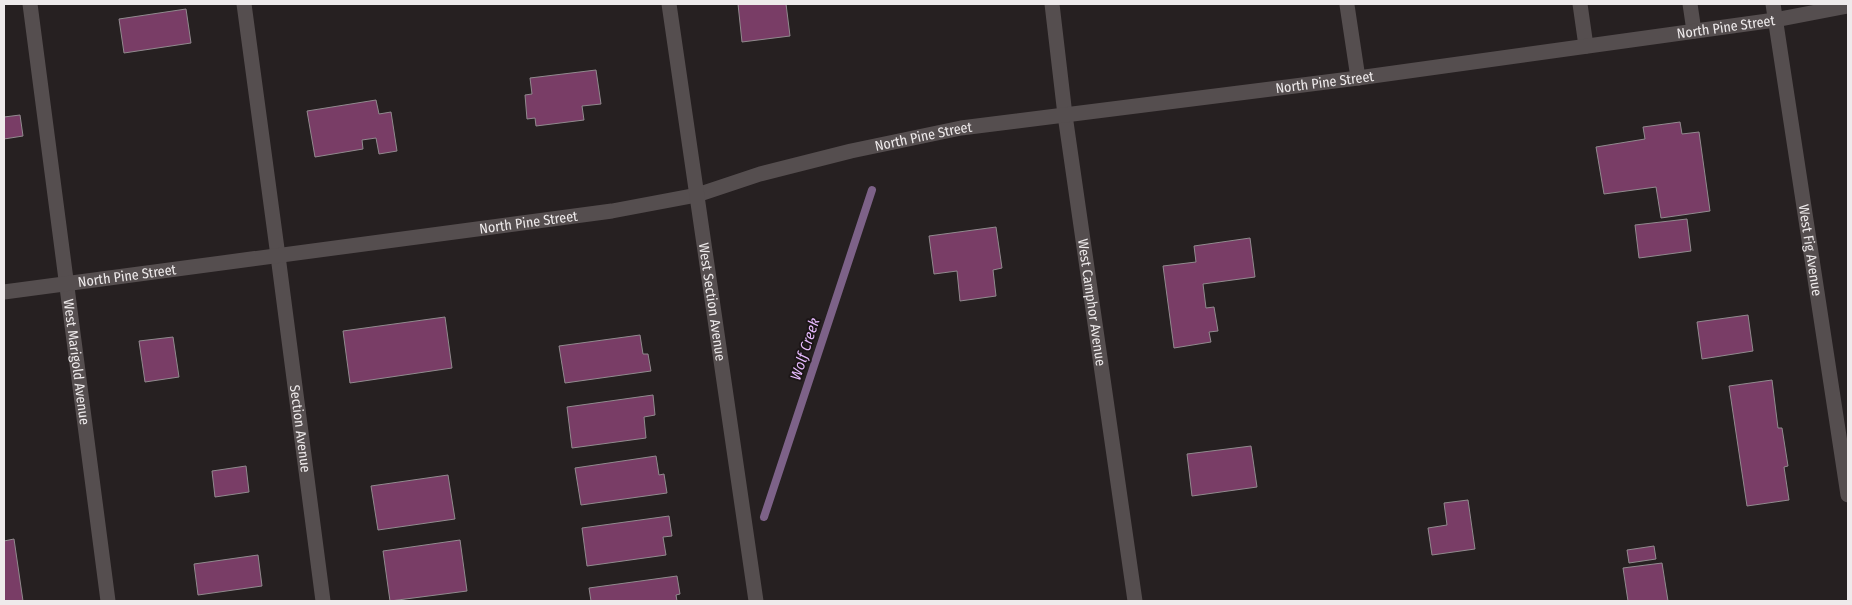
<svg xmlns="http://www.w3.org/2000/svg" width="1852" height="605" viewBox="0 0 1852 605" font-family="'Fira Sans Condensed',sans-serif">
<rect width="100%" height="100%" fill="#262021"/>
<g fill="none" stroke-linecap="round" stroke-linejoin="round">
<polyline stroke="#7d6288" stroke-width="8" points="764,517 872,190"/>
</g>
<g fill="#793d66" stroke="#918a8e">
<polygon points="738,4 786,4 790,36 742,42"/>
<polygon points="186,9 191,43 124,53 119,19"/>
<polygon points="596,70 601,104 582,106 584,120 536,126 535,118 527,119 525,95 532,94 530,78"/>
<polygon points="376,100 379,114 391,112 397,151 379,154 376,138 362,140 363,149 315,157 307,111"/>
<polygon points="20,115 23,136 4,139 4,117"/>
<polygon points="1680,122 1682,134 1699,132 1710,211 1661,218 1656,187 1604,194 1596,147 1645,139 1643,127"/>
<polygon points="1687,219 1691,251 1639,258 1635,225"/>
<polygon points="996,227 1002,268 993,270 996,296 960,301 957,271 934,274 929,236"/>
<polygon points="1250,238 1255,277 1203,284 1206,308 1214,307 1218,331 1209,332 1211,342 1174,348 1163,266 1196,262 1194,246"/>
<polygon points="1748,315 1753,351 1702,359 1697,322"/>
<polygon points="445,317 452,368 350,383 343,331"/>
<polygon points="640,335 643,354 648,354 651,371 565,383 559,346"/>
<polygon points="173,337 179,377 145,382 139,341"/>
<polygon points="1772,380 1778,428 1782,428 1788,466 1784,467 1789,500 1747,506 1729,386"/>
<polygon points="653,395 655,415 644,417 646,438 572,448 567,407"/>
<polygon points="1251,446 1257,487 1192,496 1187,454"/>
<polygon points="656,456 659,475 664,474 667,493 581,505 575,468"/>
<polygon points="246,466 249,492 215,497 212,471"/>
<polygon points="448,475 455,519 378,530 371,486"/>
<polygon points="1468,500 1475,549 1432,555 1428,528 1447,525 1444,503"/>
<polygon points="669,516 672,536 663,537 666,555 587,566 582,528"/>
<polygon points="14,539 23,601 4,601 4,541"/>
<polygon points="460,540 467,591 390,601 383,551"/>
<polygon points="1654,546 1656,559 1629,563 1627,550"/>
<polygon points="258,555 262,586 198,595 194,564"/>
<polygon points="1662,563 1668,601 1628,601 1623,568"/>
<polygon points="677,576 680,594 676,595 677,601 591,601 589,588"/>
</g>
<g fill="none" stroke-linecap="round" stroke-linejoin="round">
<g stroke="#554e4f" stroke-width="15">
<polyline points="244,4 278,256"/>
<polyline points="1580,4 1586,46"/>
<polyline points="1690,4 1694,31"/>
<polyline points="1347,5 1358,78"/>
</g>
<g stroke="#554e4f" stroke-width="15">
<path id="s1" d="M30,4L108,601"/>
<path id="s2" d="M1052,4L1065,115L1135,601"/>
<path id="s3" d="M1773,4L1848,495"/>
<path id="s4" d="M278,256L323,601"/>
<path id="s5" d="M4,292L612,211L697,195L760,174L851,151L961,128L1358,78L1775,20L1848,6"/>
</g>
<path stroke="#554e4f" stroke-width="15" id="s6" d="M669,4L756,601"/>
</g>
<g text-anchor="middle" stroke-width="4" stroke-linejoin="round" paint-order="stroke">
<g font-size="14" fill="#eeeaeb" stroke="#1c1617">
<text dy="5" stroke="none"><textPath href="#s5" startOffset="1744">North Pine Street</textPath></text>
<text dy="5" stroke="none"><textPath href="#s5" startOffset="1339">North Pine Street</textPath></text>
<text dy="5" stroke="none"><textPath href="#s5" startOffset="934">North Pine Street</textPath></text>
<text dy="5" stroke="none"><textPath href="#s5" startOffset="529">North Pine Street</textPath></text>
<text dy="5" stroke="none"><textPath href="#s3" startOffset="249">West Fig Avenue</textPath></text>
<text dy="5" stroke="none"><textPath href="#s5" startOffset="124">North Pine Street</textPath></text>
<text dy="5" stroke="none"><textPath href="#s6" startOffset="301">West Section Avenue</textPath></text>
<text dy="5" stroke="none"><textPath href="#s2" startOffset="301">West Camphor Avenue</textPath></text>
<text dy="5" stroke="none"><textPath href="#s1" startOffset="361">West Marigold Avenue</textPath></text>
<text dy="5" stroke="none"><textPath href="#s4" startOffset="174">Section Avenue</textPath></text>
</g>
<g font-size="15" font-style="italic" fill="#e7bbfe" stroke="#1c1617">
<text transform="translate(805 349) rotate(-72)" y="5">Wolf Creek</text>
</g>
</g>
<rect width="1852" height="605" fill="none" stroke="#eeeaeb" stroke-width="10"/>
</svg>
